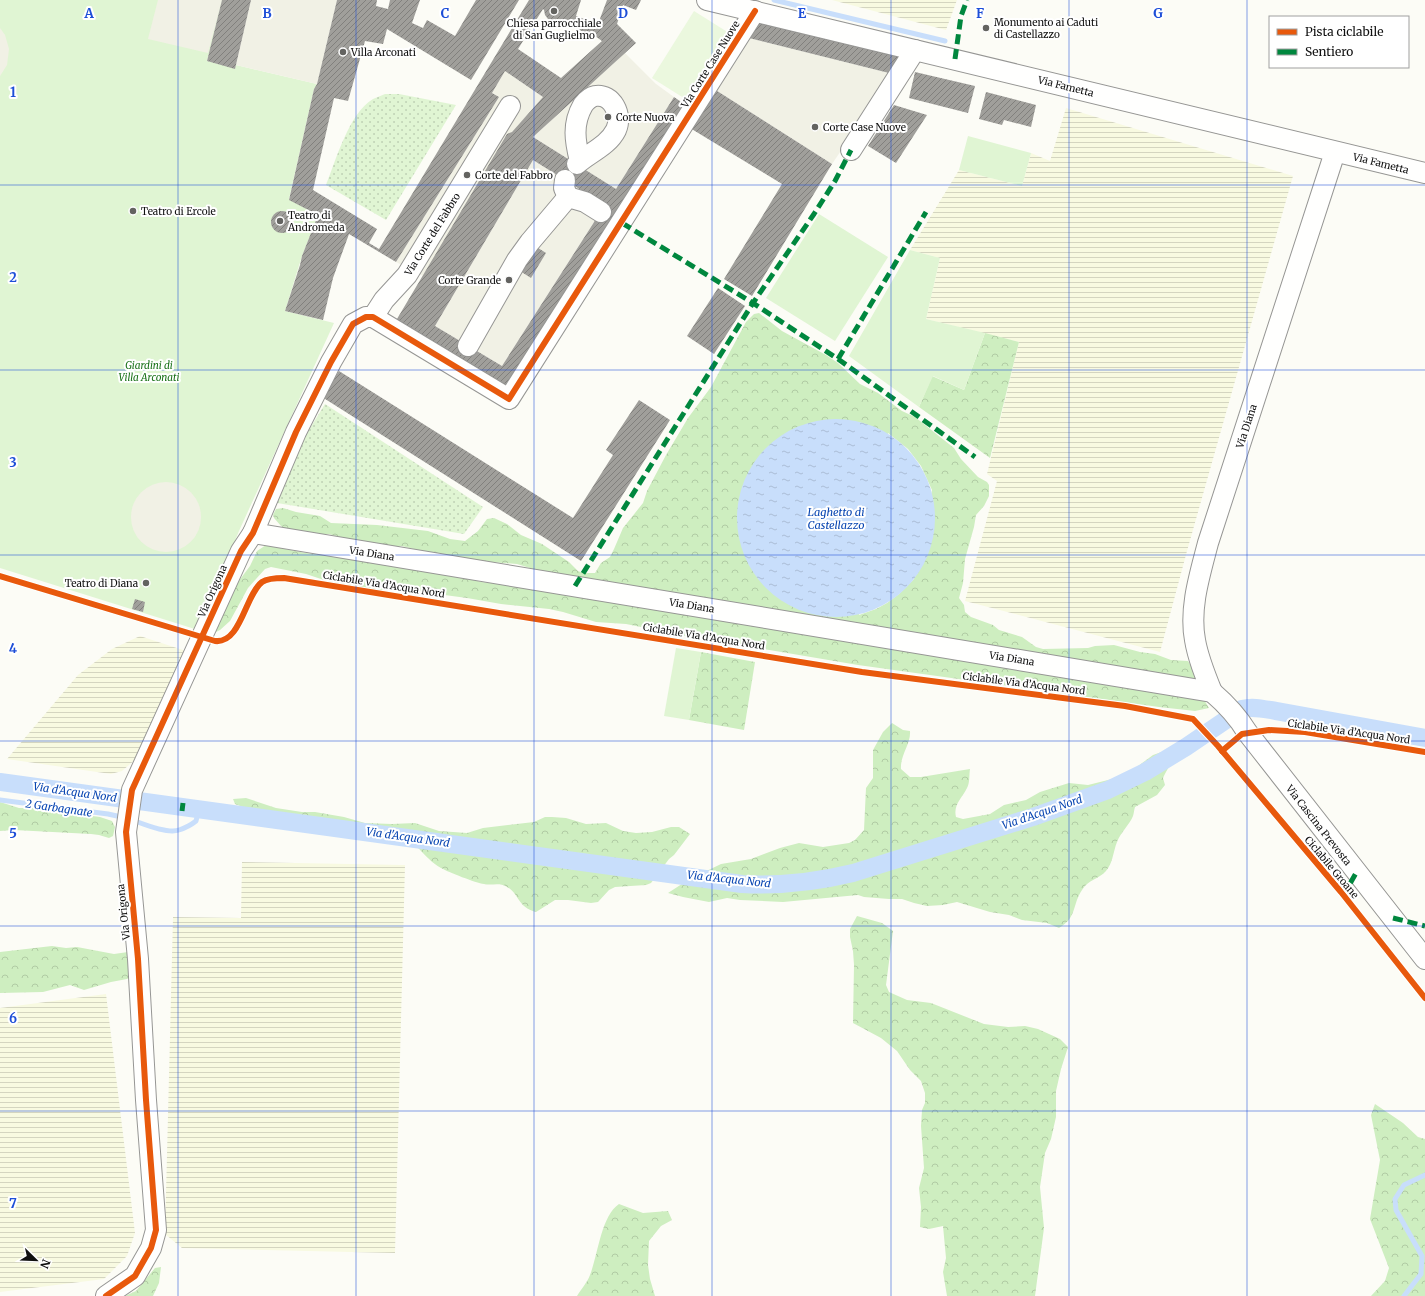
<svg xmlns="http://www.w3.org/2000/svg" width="1425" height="1296" viewBox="0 0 1425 1296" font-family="Merriweather,serif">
<defs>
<pattern id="farmland-rules" width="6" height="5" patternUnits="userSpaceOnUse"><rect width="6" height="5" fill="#f8fae1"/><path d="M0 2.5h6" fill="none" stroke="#d4d5c0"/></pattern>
<pattern id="grass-dots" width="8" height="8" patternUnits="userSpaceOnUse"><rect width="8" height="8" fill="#e0f5d3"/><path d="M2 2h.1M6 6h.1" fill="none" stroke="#bfd1b4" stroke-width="1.8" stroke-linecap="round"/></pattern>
<pattern id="forest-crowns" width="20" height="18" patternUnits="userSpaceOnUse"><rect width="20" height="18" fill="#ceeec0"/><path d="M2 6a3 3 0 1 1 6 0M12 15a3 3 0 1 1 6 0" fill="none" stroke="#b0cba4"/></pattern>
<pattern id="water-ripples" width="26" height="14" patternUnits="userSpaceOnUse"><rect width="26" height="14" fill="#c8defb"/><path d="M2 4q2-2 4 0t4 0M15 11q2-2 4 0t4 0" fill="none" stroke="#abbdd6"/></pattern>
<pattern id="building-hatch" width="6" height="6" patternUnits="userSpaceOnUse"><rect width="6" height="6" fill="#a09f9b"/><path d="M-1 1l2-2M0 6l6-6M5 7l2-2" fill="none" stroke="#81807d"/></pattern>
</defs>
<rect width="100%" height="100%" fill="#fcfcf6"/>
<g fill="url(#farmland-rules)">
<polygon points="832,0 957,0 946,30"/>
<polygon points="1066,108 1293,176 1187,551 1160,652 965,601 997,481 987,474 1019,342 926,319 940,258 910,250 959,170 1022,186 1031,153 1050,161"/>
<polygon points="140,636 189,652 136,759 122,771 111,774 7,759 78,675 112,649"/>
<polygon points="242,862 405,865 395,1253 182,1248 165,1234 173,917 241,918"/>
<polygon points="106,994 135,1233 127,1256 104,1279 0,1292 0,1008"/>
</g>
<g fill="url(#grass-dots)">
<path d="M385,94H399L456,105L386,220L326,185C336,160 349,113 373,99C377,97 381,96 385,94Z"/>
<polygon points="325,404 483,507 464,534 277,503 304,438"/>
</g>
<g fill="url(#forest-crowns)" fill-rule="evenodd">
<path d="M759,313L782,331L826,355L838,363L860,384L878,393L902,411L915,417L954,448L961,459L978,477L987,482L989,485V496L984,506L976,515L974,527L965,559L963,583L959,598L964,605L965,612L971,617L993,625L999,630L1022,637L1036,647L1043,649L1088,648L1095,646L1114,645L1140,652L1155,654L1171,660L1188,661L1198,677L1196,685L961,644L932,635H921L705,603L683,594L546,573L517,564L453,559L402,546L395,547L364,544L329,534L317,535L291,532L281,526L274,518L273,515L276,509L283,508L296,512L320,516L331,523L377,525L428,531L450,539L465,541L478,531L487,519L494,518L507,524L521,535L542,544L569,562L578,571L583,573H595L601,563L610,557L614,549L623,528L643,503L647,491L666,455L688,418L711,387L746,322L754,314ZM888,433L908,449L921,466L932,490L914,579L899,594L887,603L876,609L859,615Z"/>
<polygon points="985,333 1019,342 990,458 919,407 932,376 964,390"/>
<path d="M266,545C283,548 297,552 314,554L445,572L481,582L506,584L1203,698L1209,708L1195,711L1159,707L858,665L681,635L626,624L596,622L563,612L549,609L501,604L467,598L437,594L417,590H383L357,587L330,582L306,574L271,567L265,569L248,588L230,621L220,630L216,632V627L235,586L250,566L257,551Z"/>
<polygon points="701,652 755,662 744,730 689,720"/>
<path d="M892,723L903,730L910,731C911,744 900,755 901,769L910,777H921L970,769C969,775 970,783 967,788C962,798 953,805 956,817L963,819L990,814L1004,805L1026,800L1040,792L1069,783L1088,785L1116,778L1130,772L1153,755L1173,748L1185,741C1178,754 1169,765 1163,778L1165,785L1157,795L1135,807C1134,810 1134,813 1133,816C1130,824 1121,832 1117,842C1113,852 1113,863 1106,871C1099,879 1089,879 1082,890C1072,905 1077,918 1059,928L1047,923L1022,920L1009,915L990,912L957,902L943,905L927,906L914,903L902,899H889L864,897L858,895L783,902L740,900L727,898L709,902L683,897L668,893L688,880L721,864L751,859L780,848L799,843L823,847L849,843L855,840L864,830L866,788L873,778V750L883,732Z"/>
<path d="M246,798L276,808L302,812H315L344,817L365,823L392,824L415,823L439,831L467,833L483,828L534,822L545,817H552L566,818L586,824L606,823L623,831L636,833L652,832L671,827H679L690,834L674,855L669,859L651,883L646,885L615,887L609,890L598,902L591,903L568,900H555L536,912C517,907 519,893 507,887C499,882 492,886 484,884C476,883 448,872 441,868C423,858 414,837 394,831C386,829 378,828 370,827C357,825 344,822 331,821C301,819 263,816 235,804L233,799Z"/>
<polygon points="0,802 19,808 39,808 56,812 63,812 100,817 112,821 115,827 113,836 109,838 99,835 91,834 14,830 0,831"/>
<polygon points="857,916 882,923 893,931 886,985 889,992 907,1000 931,1003 984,1024 1008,1027 1025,1026 1038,1029 1060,1039 1068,1047 1061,1069 1056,1091 1056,1117 1051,1139 1045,1153 1040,1187 1044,1228 1035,1296 947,1296 943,1272 946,1258 943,1226 929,1229 920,1227 921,1207 919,1188 924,1168 921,1126 922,1110 925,1103 925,1093 921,1081 910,1070 897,1051 881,1038 853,1023 854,965 853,951 850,937 850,929"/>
<polygon points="52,946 66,948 77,947 114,954 128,952 131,977 127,979 111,982 84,990 70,985 43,992 0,993 0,952"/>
<polygon points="1375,1104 1403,1123 1418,1137 1425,1139 1425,1296 1371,1296 1385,1281 1389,1268 1370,1219 1380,1160 1371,1115"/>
<path d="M619,1204L643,1213L668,1211L672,1220L661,1226L649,1241L648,1265L650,1279L655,1296H577C581,1289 587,1283 590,1275C598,1255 601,1216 619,1204Z"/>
<polygon points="161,1267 159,1283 153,1296 125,1296 136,1291 155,1268"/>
</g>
<g fill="#e0f5d3">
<polygon points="0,0 222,0 207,61 235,68 236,65 317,84 314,89 289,199 318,215 302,256 285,311 334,323 239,531 198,630 0,568"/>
<polygon points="968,136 1031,153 1022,186 959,170"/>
<polygon points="819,214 888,257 835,341 766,298"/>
<polygon points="910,250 940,258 926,319 985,333 964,390 933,376 919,407 849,356"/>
<polygon points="676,648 701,652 689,720 664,716"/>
</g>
<polygon fill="#ebf8de" points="694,11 729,33 687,100 652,78"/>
<g fill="#f1f1e5">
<polygon points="158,0 222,0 208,53 148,39"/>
<polygon points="251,0 337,0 317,84 236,65"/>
<polygon points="0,28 5,35 9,49 7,65 0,76"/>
<polygon points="745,37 893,74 832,164 714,89"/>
<polygon points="625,53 656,84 674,97 616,189 533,137"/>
<polygon points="505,71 543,97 512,132 423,276 396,262 499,97 492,93"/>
<polygon points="533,160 605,205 502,366 435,326"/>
<circle cx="166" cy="517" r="35"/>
</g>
<circle fill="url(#water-ripples)" cx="836" cy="518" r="99"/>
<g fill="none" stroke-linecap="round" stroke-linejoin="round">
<g stroke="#c8defb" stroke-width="5">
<polyline points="774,0 945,41"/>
<polyline points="0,800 108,814 117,816"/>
<path d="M135,821C146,825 168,834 179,830C185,828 191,825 196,821L199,809"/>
<polyline points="1404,1296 1421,1274 1422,1256 1396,1210 1395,1199 1404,1185 1425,1175"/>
</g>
<path stroke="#c8defb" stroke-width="18" d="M0,782L742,884C780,886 816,882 853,873L1033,817L1108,790L1145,772L1186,747L1242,709C1253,706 1264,709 1276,711L1425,738"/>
</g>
<g fill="url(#building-hatch)" fill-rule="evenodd">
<polygon points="222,0 251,0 235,69 207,61"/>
<path d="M337,0H377L376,6L388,9L390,0H420L412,23L423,28L427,20L455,36L476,0H519L471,80L387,29L383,44L365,41L348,101L334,98L313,190L377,229L369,243L379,249L529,0H581L576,16L598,24L607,0H641L636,10L623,5L617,24L636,43L533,137L616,189L674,97L690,108L507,392L394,324L507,134L512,132L543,97L505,71L492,93L499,97L396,262L349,234L333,278L323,320L285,311L300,265L302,256L318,215L289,200L314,89L317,84ZM543,9L544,10L545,15L548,19L556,21L595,36L602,41L561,78L518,49ZM533,160L605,205L502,366L435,326Z"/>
<polygon points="756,19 905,54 893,74 745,37"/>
<polygon points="915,72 975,86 968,113 909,98"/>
<polygon points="714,89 832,164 752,296 724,279 782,184 690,128"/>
<polygon points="986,92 1036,105 1031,127 1004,120 1002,125 979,119"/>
<polygon points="894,105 927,115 896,163 868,146"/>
<circle cx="282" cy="222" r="11"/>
<polygon points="535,246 546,253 531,278 520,271"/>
<polygon points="718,288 745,306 714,354 687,336"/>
<polygon points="339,371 573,518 613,455 606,450 639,400 670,420 581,561 322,397"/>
<polygon points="135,599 145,602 143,612 132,609"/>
</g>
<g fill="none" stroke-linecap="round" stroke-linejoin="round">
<g stroke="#969694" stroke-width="22">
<g id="minor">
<polyline points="707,0 1425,173"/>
<polyline points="851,150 915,50"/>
<path d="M577,164C589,153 608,146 616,130C623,115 612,93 595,96C590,97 586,101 583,105C572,124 575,141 580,161"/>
<polyline points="565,180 564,188 568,197"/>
<polyline points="373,317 384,300 407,275 510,106"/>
<polyline points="468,346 517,260 530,242 568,197 585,202 601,212"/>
<path d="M253,533L1212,692C1205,675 1198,658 1195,640C1189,608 1200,574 1208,543L1335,152"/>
<path d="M1212,692C1226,704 1238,717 1247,732L1425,959"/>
<polyline points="106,1296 135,1276 151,1248 156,1230 146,1100 138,959 126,832 132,790 241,551 253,533 296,432 331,362 353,324 366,317 373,317 509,399 755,11"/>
</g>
</g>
<use href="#minor" stroke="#fffffe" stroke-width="20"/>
<g stroke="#00873e" stroke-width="5" stroke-dasharray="10 5" stroke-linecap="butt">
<polyline points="955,59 961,16 967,0"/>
<polyline points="622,223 753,303 838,359 975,457"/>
<polyline points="838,359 926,212"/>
<polyline points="575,586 753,303 814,214 835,181 851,150"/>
<polyline points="182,811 183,803"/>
<polyline points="1343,896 1356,873"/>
<polyline points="1393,918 1425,926"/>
</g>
<g stroke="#fff" stroke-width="8">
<g id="cycleway">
<path d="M0,576L215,641C241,644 245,595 262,582C268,578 277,578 284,578L862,672L1125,706L1193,719L1218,746L1341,892L1425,998"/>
<polyline points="1222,751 1242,734 1269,730 1305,732 1425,752"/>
<polyline points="106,1296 135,1276 151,1248 156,1230 146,1100 138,959 126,832 132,790 241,551 253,533 296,432 331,362 353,324 366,317 373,317 509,399 755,11"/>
</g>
</g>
<use href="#cycleway" stroke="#e8590c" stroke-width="6"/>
</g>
<path fill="none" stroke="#1d4ed8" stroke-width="1" stroke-opacity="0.55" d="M178,0V1296M356,0V1296M534,0V1296M712,0V1296M891,0V1296M1069,0V1296M1247,0V1296M0,185H1425M0,370H1425M0,555H1425M0,741H1425M0,926H1425M0,1111H1425"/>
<g fill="#636360" stroke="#fff" stroke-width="1.5">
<circle cx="554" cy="11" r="4"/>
<circle cx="986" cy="28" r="4"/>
<circle cx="343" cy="52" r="4"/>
<circle cx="608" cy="117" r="4"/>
<circle cx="815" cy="127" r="4"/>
<circle cx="467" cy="175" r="4"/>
<circle cx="133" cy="211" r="4"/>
<circle cx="280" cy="221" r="4"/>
<circle cx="509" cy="280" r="4"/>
<circle cx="146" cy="583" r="4"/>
</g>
<g text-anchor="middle" stroke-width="4" stroke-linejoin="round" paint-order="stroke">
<g font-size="10" fill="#101010" stroke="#fff" text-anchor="start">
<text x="994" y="26">Monumento ai Caduti<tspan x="994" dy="12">di Castellazzo</tspan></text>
<text x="554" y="27" text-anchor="middle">Chiesa parrocchiale<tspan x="554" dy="12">di San Guglielmo</tspan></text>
<text x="351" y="56">Villa Arconati</text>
<text x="616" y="121">Corte Nuova</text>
<text x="823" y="131">Corte Case Nuove</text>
<text x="475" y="179">Corte del Fabbro</text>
<text x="141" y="215">Teatro di Ercole</text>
<text x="288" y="219">Teatro di<tspan x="288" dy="12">Andromeda</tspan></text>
<text x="501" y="284" text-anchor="end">Corte Grande</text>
<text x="138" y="587" text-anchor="end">Teatro di Diana</text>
</g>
<g font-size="10" fill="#101010" stroke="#fff">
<text transform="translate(710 64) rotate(-58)" y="4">Via Corte Case Nuove</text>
<text transform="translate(1066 86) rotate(14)" y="4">Via Fametta</text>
<text transform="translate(1381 163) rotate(14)" y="4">Via Fametta</text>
<text transform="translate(432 234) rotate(-58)" y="4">Via Corte del Fabbro</text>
<text transform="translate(1246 426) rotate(-72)" y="4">Via Diana</text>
<text transform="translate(372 553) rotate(9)" y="4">Via Diana</text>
<text transform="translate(384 584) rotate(9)" y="4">Ciclabile Via d’Acqua Nord</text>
<text transform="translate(212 591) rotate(-66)" y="4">Via Origona</text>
<text transform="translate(692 605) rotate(9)" y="4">Via Diana</text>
<text transform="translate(704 636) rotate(9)" y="4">Ciclabile Via d’Acqua Nord</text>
<text transform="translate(1012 658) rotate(9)" y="4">Via Diana</text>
<text transform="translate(1024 683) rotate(7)" y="4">Ciclabile Via d’Acqua Nord</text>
<text transform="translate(1349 731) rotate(8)" y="4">Ciclabile Via d’Acqua Nord</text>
<text transform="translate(1319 825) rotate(52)" y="4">Via Cascina Prevosta</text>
<text transform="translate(1332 867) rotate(50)" y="4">Ciclabile Groane</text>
<text transform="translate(123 912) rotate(-96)" y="4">Via Origona</text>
</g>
<g font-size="10" font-style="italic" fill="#187117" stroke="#fff">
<text x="149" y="369">Giardini di<tspan x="149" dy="12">Villa Arconati</tspan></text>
</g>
<g font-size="11" font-style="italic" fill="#0946b2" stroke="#fff">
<text x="836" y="516">Laghetto di<tspan x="836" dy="13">Castellazzo</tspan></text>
<text transform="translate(75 792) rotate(8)" y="4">Via d'Acqua Nord</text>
<text transform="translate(59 808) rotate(8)" y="4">2 Garbagnate</text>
<text transform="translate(1042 812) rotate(-19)" y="4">Via d'Acqua Nord</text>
<text transform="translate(408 837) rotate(8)" y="4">Via d'Acqua Nord</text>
<text transform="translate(729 879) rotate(6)" y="4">Via d'Acqua Nord</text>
</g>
</g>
<g font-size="13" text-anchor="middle" font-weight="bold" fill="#1d4ed8" stroke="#fff" stroke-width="4" stroke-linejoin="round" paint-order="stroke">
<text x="89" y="18">A</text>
<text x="267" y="18">B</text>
<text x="445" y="18">C</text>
<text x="623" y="18">D</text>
<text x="802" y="18">E</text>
<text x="980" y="18">F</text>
<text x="1158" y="18">G</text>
<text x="13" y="97">1</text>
<text x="13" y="282">2</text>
<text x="13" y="467">3</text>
<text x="13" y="653">4</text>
<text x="13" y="838">5</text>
<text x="13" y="1023">6</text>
<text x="13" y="1208">7</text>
</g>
<rect x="1269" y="16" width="140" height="52" fill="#ffffff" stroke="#9f9f9f"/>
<rect x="1277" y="29" width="20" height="6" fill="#e8590c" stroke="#9f9f9f"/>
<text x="1305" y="36" font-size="12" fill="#101010">Pista ciclabile</text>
<rect x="1277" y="49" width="20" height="6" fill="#00873e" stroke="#9f9f9f"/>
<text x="1305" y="56" font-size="12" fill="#101010">Sentiero</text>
<g transform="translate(36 1260) rotate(113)" stroke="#ffffff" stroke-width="3" paint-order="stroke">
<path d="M0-3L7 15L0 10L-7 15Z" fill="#101010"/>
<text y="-6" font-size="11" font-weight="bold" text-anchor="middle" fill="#101010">N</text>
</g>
</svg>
